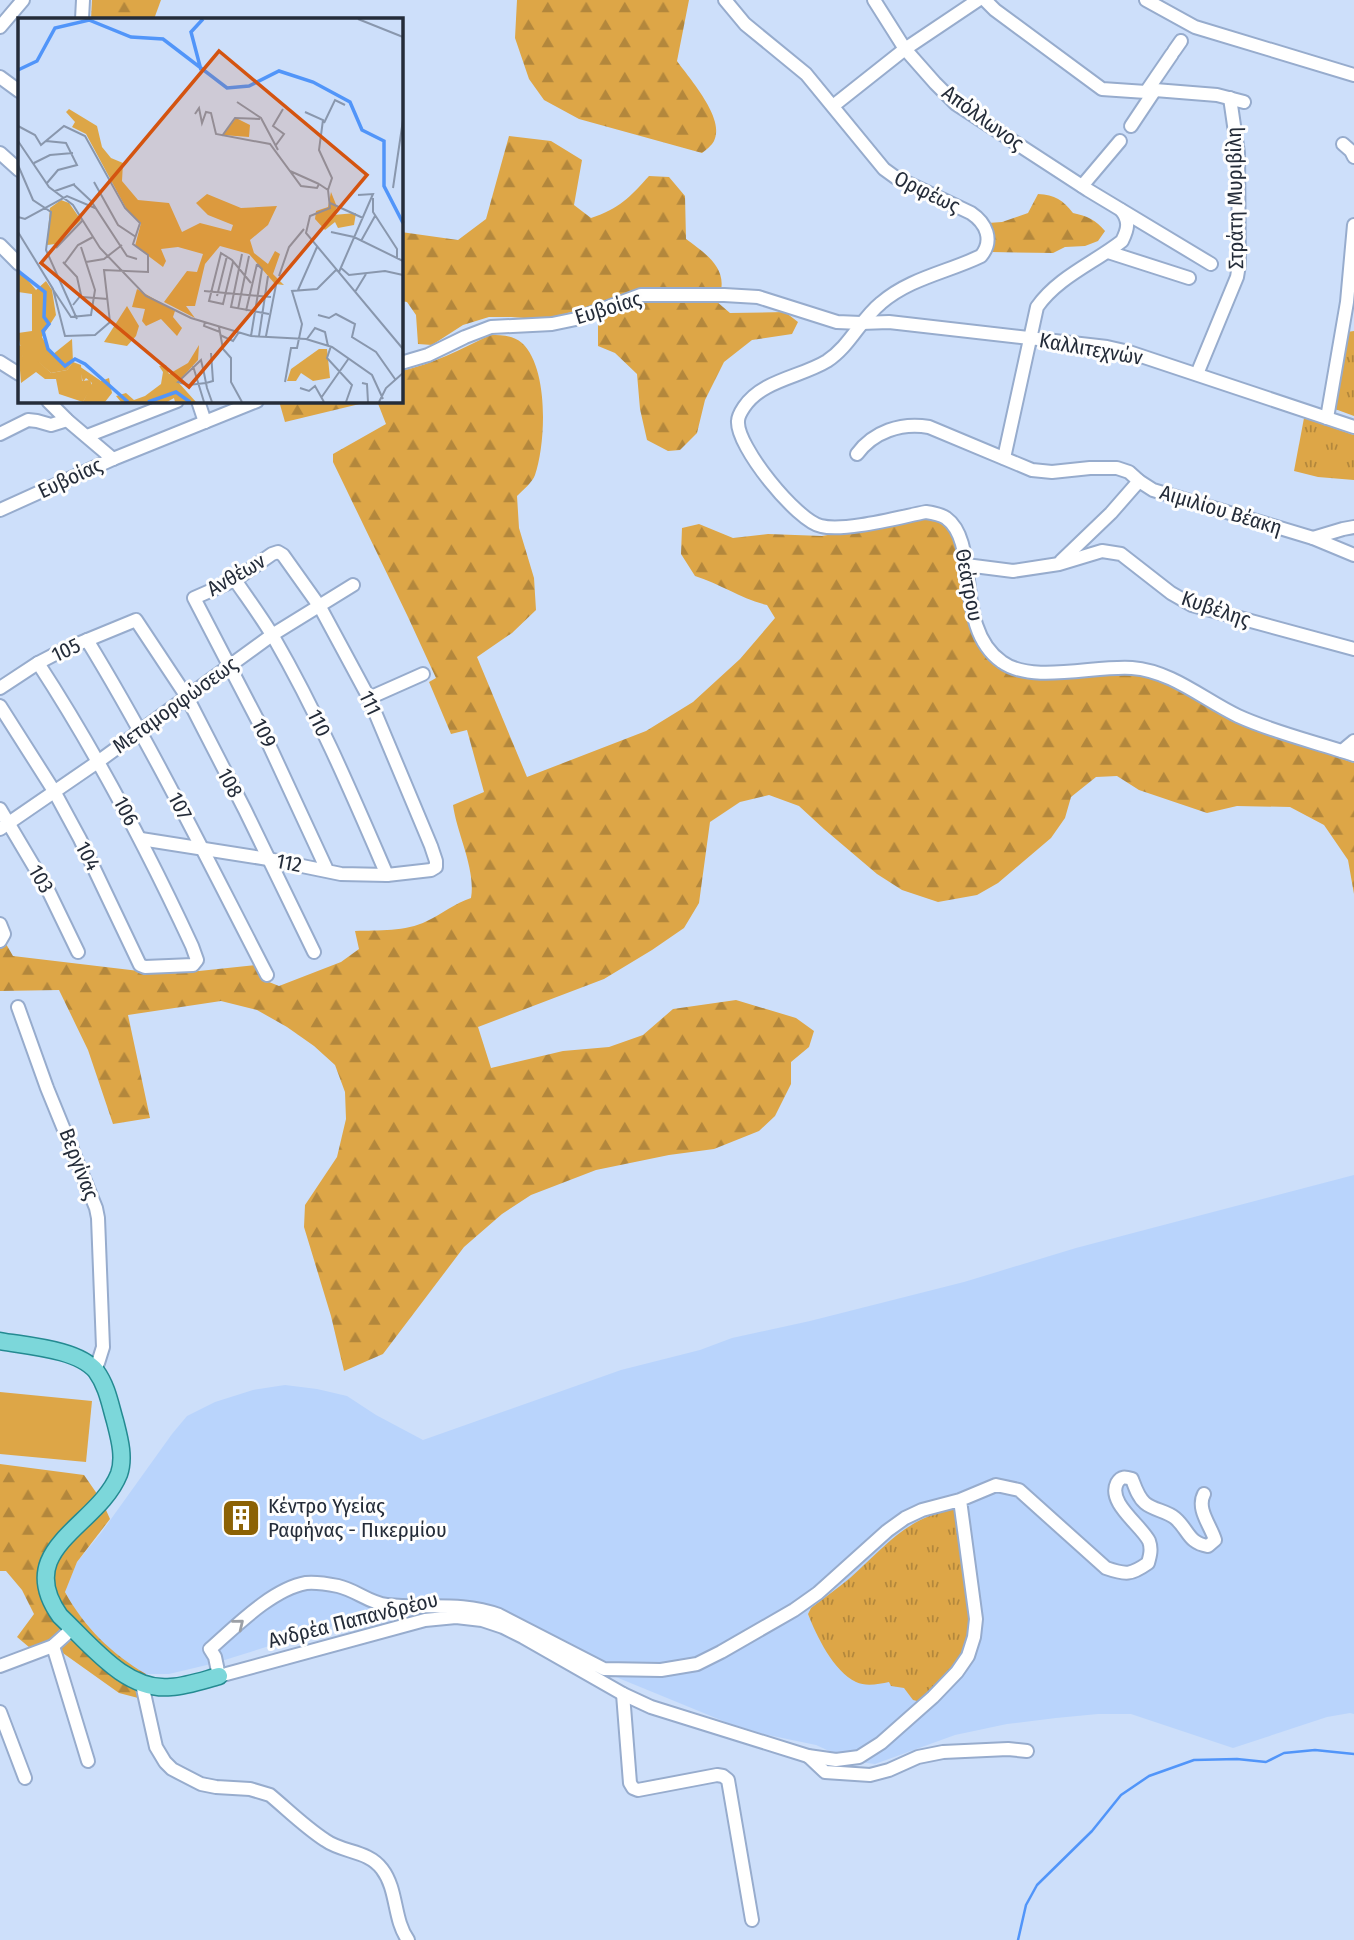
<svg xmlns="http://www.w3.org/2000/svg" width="1354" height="1940" viewBox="0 0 1354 1940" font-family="'Fira Sans Condensed',sans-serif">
<defs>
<pattern id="grass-tufts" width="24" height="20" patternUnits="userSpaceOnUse" patternTransform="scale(1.75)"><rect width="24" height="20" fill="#dda647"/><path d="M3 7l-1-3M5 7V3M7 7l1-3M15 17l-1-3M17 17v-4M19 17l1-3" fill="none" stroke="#b3873c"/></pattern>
<pattern id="forest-firs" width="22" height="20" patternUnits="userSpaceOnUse" patternTransform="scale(1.75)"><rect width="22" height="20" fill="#dda647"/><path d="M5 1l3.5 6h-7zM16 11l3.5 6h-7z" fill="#b3873c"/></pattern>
</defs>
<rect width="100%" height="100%" fill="#cddffa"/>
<polygon fill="#b9d4fc" points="1354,1175 1354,1714 1350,1713 1327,1717 1233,1748 1131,1714 1098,1714 1056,1718 1007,1724 955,1735 875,1764 851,1761 816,1745 763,1734 728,1723 445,1607 381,1611 215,1663 169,1674 146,1674 126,1663 103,1643 74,1609 65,1591 77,1562 101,1533 172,1434 187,1416 215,1402 253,1390 285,1385 317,1389 347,1396 376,1415 423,1440 621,1370 700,1350 732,1338 810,1321 964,1282 1076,1248"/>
<g fill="url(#grass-tufts)">
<polygon points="1354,331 1354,416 1335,409 1347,332"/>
<polygon points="1304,418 1354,435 1354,480 1318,477 1294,471"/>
<path d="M957,1508L973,1617L965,1657L921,1702L913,1700L904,1688L891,1686L889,1682C879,1684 866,1687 856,1682C834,1672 816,1635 808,1614L811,1608C824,1598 838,1588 850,1578C887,1545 905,1518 957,1508Z"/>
</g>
<g fill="url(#forest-firs)">
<polygon points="92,0 161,0 154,19 91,19"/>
<path d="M517,0H689L677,61C689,78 726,119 714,141C712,145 706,150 702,153L579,119L544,100L529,79L515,38Z"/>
<path d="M509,136L551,141L582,160L574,205L591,218C619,209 630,197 649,176L669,177L685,196L686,239C702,251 726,266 721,290L647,288L623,294L591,306L558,316L537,319L511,317H489L463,325L432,345L418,344L416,315L407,302L401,301V232L458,240L486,219Z"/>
<path d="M1038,194C1055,195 1063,200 1073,213C1087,216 1096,220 1105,231L1098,241L1085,246L1065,247L1053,253L991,252L992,239L988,223L1002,222L1028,213Z"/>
<polygon points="640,300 716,301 730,313 785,312 798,322 792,334 752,340 724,362 705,400 697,433 680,450 668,451 647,440 640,409 637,374 615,353 598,346 598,326 604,313"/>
<path d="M490,335C502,335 513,335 522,343C549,368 546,443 535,475C532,483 523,490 517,496L519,528L534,578L536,610L512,633L477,657L527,777L646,731L693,702L740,659L775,618L767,605C741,599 721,584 695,576L681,554L682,528L699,524L733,538L768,534L822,536L927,518C942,522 949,527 957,541L970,616L978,646L999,668L1031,679L1132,672L1174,685L1252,728L1354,763V894L1348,860L1324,825L1290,807L1237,806L1207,813L1139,790L1117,776L1096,777L1071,797L1065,818L1051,838L998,883L977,895L938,902L902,890L877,874L824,829L799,806L769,795L740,802L710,822L699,903L684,928L652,950L604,979L478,1027L491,1068L563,1051L609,1047L643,1035L673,1009L736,1000L796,1018L814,1031L809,1047L791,1062V1084L775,1116L759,1131L714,1149L669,1155L596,1170L531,1195L502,1214L464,1247L383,1354L344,1371L331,1316L304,1227L305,1205L337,1157L346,1119L345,1092L335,1065L314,1046L287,1027L257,1010L221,1001L128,1015L150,1118L113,1124L88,1050L59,990L0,991V947L6,944L13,956L139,971H199L257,965L264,980L279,986L341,962L359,949L355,931C379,930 405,932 427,921C442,914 455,903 471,898C476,869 457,834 453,805L484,792L467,730L451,734L429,682L436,678L408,617L333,462V454L386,424L377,401H401V371C432,364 462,349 490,335Z"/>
<polygon points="279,401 372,401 285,422"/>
<path d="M0,1464L84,1475L102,1501L110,1519L77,1562L65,1592C84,1627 112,1654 146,1674L142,1684V1699L119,1693L53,1646L36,1653L17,1637L34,1614L22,1590L6,1571H0Z"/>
</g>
<polygon fill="#dda647" points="0,1392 92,1401 86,1462 0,1454"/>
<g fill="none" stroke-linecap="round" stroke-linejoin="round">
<polyline stroke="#5195f9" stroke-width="2.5" points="1018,1940 1026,1905 1037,1885 1092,1831 1121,1795 1149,1776 1194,1760 1237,1759 1266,1762 1284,1753 1315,1750 1354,1754"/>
<g stroke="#97accd" stroke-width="16">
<g id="minor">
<path d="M725,0L745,24L806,74L884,169L895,177L971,213C986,223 994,240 981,256C948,272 910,278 881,303C860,320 850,346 827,361C801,377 762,380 744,407C742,410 738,417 738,421C736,446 797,521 821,526C845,532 900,517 926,512C933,513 940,514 946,518C981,543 953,628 1002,662C1032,684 1096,665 1132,668C1172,671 1204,700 1238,716C1275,733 1316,742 1354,755"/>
<polyline points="874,0 905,49 935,83 956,104 1088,190 1211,264"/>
<polyline points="985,0 995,10 1102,89 1146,92 1155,90 1217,95 1244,102"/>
<polyline points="1146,0 1195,27 1354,75"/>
<polyline points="82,19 83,0"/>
<polyline points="0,27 23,0"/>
<polyline points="1174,51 1181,41"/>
<polyline points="0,77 19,91"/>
<polyline points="1146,92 1172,54"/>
<polyline points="833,106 905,49 978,0"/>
<polyline points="1131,126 1155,90"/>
<polyline points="1343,144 1351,151 1354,157"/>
<polyline points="0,153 19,170"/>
<polyline points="1082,186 1120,141"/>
<polyline points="0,245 19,264"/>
<polyline points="1108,252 1189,278"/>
<polyline points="0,362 19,374"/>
<polyline points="401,363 428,355 465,337 491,327 552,324 576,319 641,295 724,295 758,297 837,322 861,323 889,322 1107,347 1129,352 1354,427"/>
<polyline points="1197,374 1237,277 1239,265 1238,153 1230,98"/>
<polyline points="48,401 67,420 113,459"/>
<polyline points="198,401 205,422"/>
<polyline points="1327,418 1347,302 1354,225"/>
<polyline points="0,434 28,420 37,421 51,425 67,420"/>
<polyline points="87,436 177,401"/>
<path d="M857,454C873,432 901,422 929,427L1032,470L1052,472L1090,468H1117L1129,472L1139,481L1153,490L1313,538L1354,555"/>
<path d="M1004,458L1037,307C1058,277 1094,263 1122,241C1128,229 1130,221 1121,210"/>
<polyline points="0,510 113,459 257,401"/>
<polyline points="1313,538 1343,529 1354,527"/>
<polyline points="1061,561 1111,513 1139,481"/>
<polyline points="966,565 1013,571 1059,564 1102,551 1121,554 1171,593 1192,605 1354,649"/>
<path d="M235,580C248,599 262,618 274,638C318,714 352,794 387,875"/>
<path d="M87,640C153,748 209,863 267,975"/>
<polyline points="0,688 38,663 63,650 136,620 187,697 245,810 314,952"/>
<polyline points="369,698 423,674"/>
<path d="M0,706L54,791L80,839L140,965L145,967L193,965L197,960L192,946C146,847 98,755 38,663"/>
<polyline points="1342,751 1354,741"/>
<polyline points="0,809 48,890 78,952"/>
<polyline points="0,829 99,761 272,635 353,585"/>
<polyline points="141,839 268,859 341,874 387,875 431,870 436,867 436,861 431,846 369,698 320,607 283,555 278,552 272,554 235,580 194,598 258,721 327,870"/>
<polyline points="0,924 4,934 0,941"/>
<polyline points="18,1007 47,1088 96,1208 98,1218 103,1347 98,1363 94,1368"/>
<path d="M960,1500L976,1619L974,1637L968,1656L957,1672L933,1697L881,1743L859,1757L836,1760L808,1756L651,1707L623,1694L523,1637L503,1627L482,1620L456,1617L425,1620L219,1676L215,1657L210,1649C235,1627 272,1589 306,1583C316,1582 328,1584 338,1586C356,1590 369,1603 387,1605C426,1609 461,1601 499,1615L604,1669L661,1670L697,1664L721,1652L794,1610L818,1593L887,1531L905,1518L922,1510L960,1500L996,1485L1019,1490L1106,1568C1126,1575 1131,1575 1148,1563C1150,1556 1152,1549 1149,1541C1141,1525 1107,1503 1117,1483C1121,1476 1125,1477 1132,1479C1135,1487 1138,1497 1145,1503C1153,1510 1167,1511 1175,1518C1189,1530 1188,1543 1208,1546L1215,1540C1211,1526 1196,1509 1204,1494"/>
<polyline points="53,1646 88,1761"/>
<polyline points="0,1666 53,1646 73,1628"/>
<path d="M142,1684L156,1747L165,1762L172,1769L201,1784L216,1787L250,1789L270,1795C288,1810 305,1827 325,1840C343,1853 368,1850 382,1869C398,1890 393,1919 408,1940"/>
<polyline points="623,1694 630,1783 633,1788 638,1790 717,1775 723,1776 728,1780 752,1920"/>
<polyline points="0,1712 25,1778"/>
<polyline points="808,1756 825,1772 870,1775 889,1770 918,1757 943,1752 1008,1749 1027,1751"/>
</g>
</g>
<g stroke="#248a91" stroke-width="19">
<path id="major" d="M0,1341C27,1346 78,1349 96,1371C107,1386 110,1404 115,1421C119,1437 125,1457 119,1474C98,1527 12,1548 60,1616C90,1644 126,1692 171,1687C187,1686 204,1680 219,1676"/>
</g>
<use href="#minor" stroke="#fff" stroke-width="12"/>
<use href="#major" stroke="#7cd7da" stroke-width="16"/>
</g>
<defs><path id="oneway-chevron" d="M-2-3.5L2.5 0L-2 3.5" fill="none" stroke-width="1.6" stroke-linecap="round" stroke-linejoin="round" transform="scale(1.75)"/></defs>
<use stroke="#9ca0a6" href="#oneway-chevron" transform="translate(239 1624) rotate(-39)"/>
<defs>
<g id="building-square" transform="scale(2.0125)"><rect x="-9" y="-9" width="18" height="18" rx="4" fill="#8c6205" stroke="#fefefe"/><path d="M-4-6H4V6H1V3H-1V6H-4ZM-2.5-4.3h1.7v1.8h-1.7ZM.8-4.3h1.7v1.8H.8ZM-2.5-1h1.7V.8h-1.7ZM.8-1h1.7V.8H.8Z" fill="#fff"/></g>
</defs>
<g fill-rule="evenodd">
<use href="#building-square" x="241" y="1518"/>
</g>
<g text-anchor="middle" stroke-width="6" stroke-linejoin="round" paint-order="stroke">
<g font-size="21" fill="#242c39" stroke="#fefefe">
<text transform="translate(983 118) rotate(36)" y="7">Απόλλωνος</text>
<text transform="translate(927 192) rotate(26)" y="7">Ορφέως</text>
<text transform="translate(1235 198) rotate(-91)" y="7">Στράτη Μυριβίλη</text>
<text transform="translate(608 308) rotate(-17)" y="7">Ευβοίας</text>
<text transform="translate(1091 349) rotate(10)" y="7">Καλλιτεχνών</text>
<text transform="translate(70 478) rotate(-25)" y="7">Ευβοίας</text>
<text transform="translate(1221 510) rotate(17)" y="7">Αιμιλίου Βέακη</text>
<text transform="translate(236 575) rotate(-30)" y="7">Ανθέων</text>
<text transform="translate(969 585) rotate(79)" y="7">Θεάτρου</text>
<text transform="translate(1216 609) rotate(19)" y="7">Κυβέλης</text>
<text transform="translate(66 650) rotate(-25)" y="7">105</text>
<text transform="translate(370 703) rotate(65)" y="7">111</text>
<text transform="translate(175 705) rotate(-36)" y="7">Μεταμορφώσεως</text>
<text transform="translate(319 723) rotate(64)" y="7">110</text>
<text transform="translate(264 733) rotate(64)" y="7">109</text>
<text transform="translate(230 783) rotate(62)" y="7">108</text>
<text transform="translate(180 806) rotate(63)" y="7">107</text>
<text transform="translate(126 811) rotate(62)" y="7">106</text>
<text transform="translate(88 856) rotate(63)" y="7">104</text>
<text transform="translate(289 863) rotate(11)" y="7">112</text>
<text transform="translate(41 879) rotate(60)" y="7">103</text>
<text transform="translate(79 1164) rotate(69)" y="7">Βεργίνας</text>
<text transform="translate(353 1620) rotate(-14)" y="7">Ανδρέα Παπανδρέου</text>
</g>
<g font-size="21" fill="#242c39" stroke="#fefefe" text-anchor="start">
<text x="268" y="1513">Κέντρο Υγείας<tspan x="268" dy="24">Ραφήνας - Πικερμίου</tspan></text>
</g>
</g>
<g transform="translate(18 18)">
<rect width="385" height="385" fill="#cddffa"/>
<path d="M218,100L232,107L231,119L205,117ZM43,182L51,185L63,202L38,226L29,227L32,190ZM0,327L6,329L4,338L20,343L33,355L49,352L55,344L63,347L64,363L72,362L74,368L65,384L41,376L38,361H27L18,354L3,365Z" fill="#dda647"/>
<path d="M51,91L79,108L84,129L93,140L105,145L104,163L120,182L151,185L164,214L182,205L213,213L215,207L190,197L178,185L189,176L223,190L259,188L250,207L232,222L236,235L250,246L257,233L262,236L255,256L266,267L257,266L231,236L202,228L187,246L177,288H168L177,300L146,284L169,253L179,254L185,236L160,229L143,231L148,243L145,249L117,228L123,205L109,192L68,116L54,109L57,104L48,94ZM313,174L319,189L315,197L338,195L336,207L320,210L317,204L307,212L297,201L298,193L310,189ZM0,250L18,272L28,263L34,272L38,297L24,319L34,337L54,321L55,344L49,352L33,355L19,343H5L0,315L14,313V276L0,274ZM119,271L157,293L155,299L164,310L159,318L143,301L128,308L124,303L127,291L114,289ZM109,288L121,308L118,318L109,328L86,324ZM181,327L180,342L160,364L178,384H157L156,380L149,384H103L98,378L108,375L116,382L127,378L143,366L145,354L141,348L148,347L151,356L170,345ZM301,331H309L312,360L295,363L283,355L278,363H269L273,351ZM61,348L83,363L91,360L94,375L87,384H65L74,365L68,360L65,364Z" fill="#dda647"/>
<path fill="none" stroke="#5195f9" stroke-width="3.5" d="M0,52L19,43L37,10L71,2L113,19L145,21L209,70L231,68L261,53L295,64L332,84L344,112L366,123V168L385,205M183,52L173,14L185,1M0,253L27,274L26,299L31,306L25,313L30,331L47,348L57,341L67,346L110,384M130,384L158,374L172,384"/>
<path fill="none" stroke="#8997ad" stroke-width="2" d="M340,1L385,19M219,84L243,100L260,132M287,94L305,102L301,132L314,160L310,172M177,96L181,90L184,105L188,94L193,95L198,116L252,126L283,168L299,170L301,166M306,105L317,82L327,87M0,108L17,117L23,127L46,108L67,118L107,190L122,205L115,226L130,237V254L86,252L92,304L77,317L47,318L35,271L0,214M204,118L217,100L242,101M0,123L31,169L55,187L82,230L128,278L173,300L233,318L288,321L314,329L354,357L365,381M28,123L48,125L59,147L40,152L29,165M258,127L266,116L255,108L265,91M16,145L32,137L55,135M0,147L15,182L33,194L28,232L59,301M272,153L301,166M76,164L100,207L118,219M301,166L310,172L312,190L292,198L288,215L385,331M56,167L73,183L109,238L119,241M375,170L385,102M37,173L57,166M355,180V194L379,231V241M312,185L345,200M0,199L7,201L49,178L77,190M313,214L336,219L385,243M343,223L357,198M38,230L65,202M224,236L213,289L251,296M45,244L59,259L63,277L55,287M68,244L86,241L104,227M215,244L205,286L191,283L203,235L214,242L233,265M46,246L60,227L75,219M323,250L331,257L367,253L385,257M321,254L355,176L340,177M261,258L271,229L286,211M34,270L53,299L73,297L77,272L63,229M280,272L299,229M186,273L253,279M337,274L348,256M199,278L209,238M64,279L90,281M220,291L231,238M228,293L239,246M300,297L311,300L318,296L337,306L334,319L358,334L377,361M187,304L186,308L202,314M201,309L205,331L213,340V364L224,384M202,317L215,323L221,314M233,318L244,251L239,246M241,318L250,258M248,318L258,267M289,321L297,310L307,314L310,328M313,328L309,340L334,367L328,384M193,335L195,363L188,365L170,367L160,364L183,342L186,355L189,370L194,384M175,348L186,384M267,364L273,330H279L284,306L274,273L299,271L318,252M344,365L349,366L350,384M282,370L291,373L297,368L306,384M303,380L331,340M361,384L368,370L385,355"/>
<path fill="#d45410" fill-opacity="0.15" stroke="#d45410" stroke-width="3.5" d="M201,33L349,157L171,369L23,245Z"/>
<rect width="385" height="385" fill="none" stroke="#242c39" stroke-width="3.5"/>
</g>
</svg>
